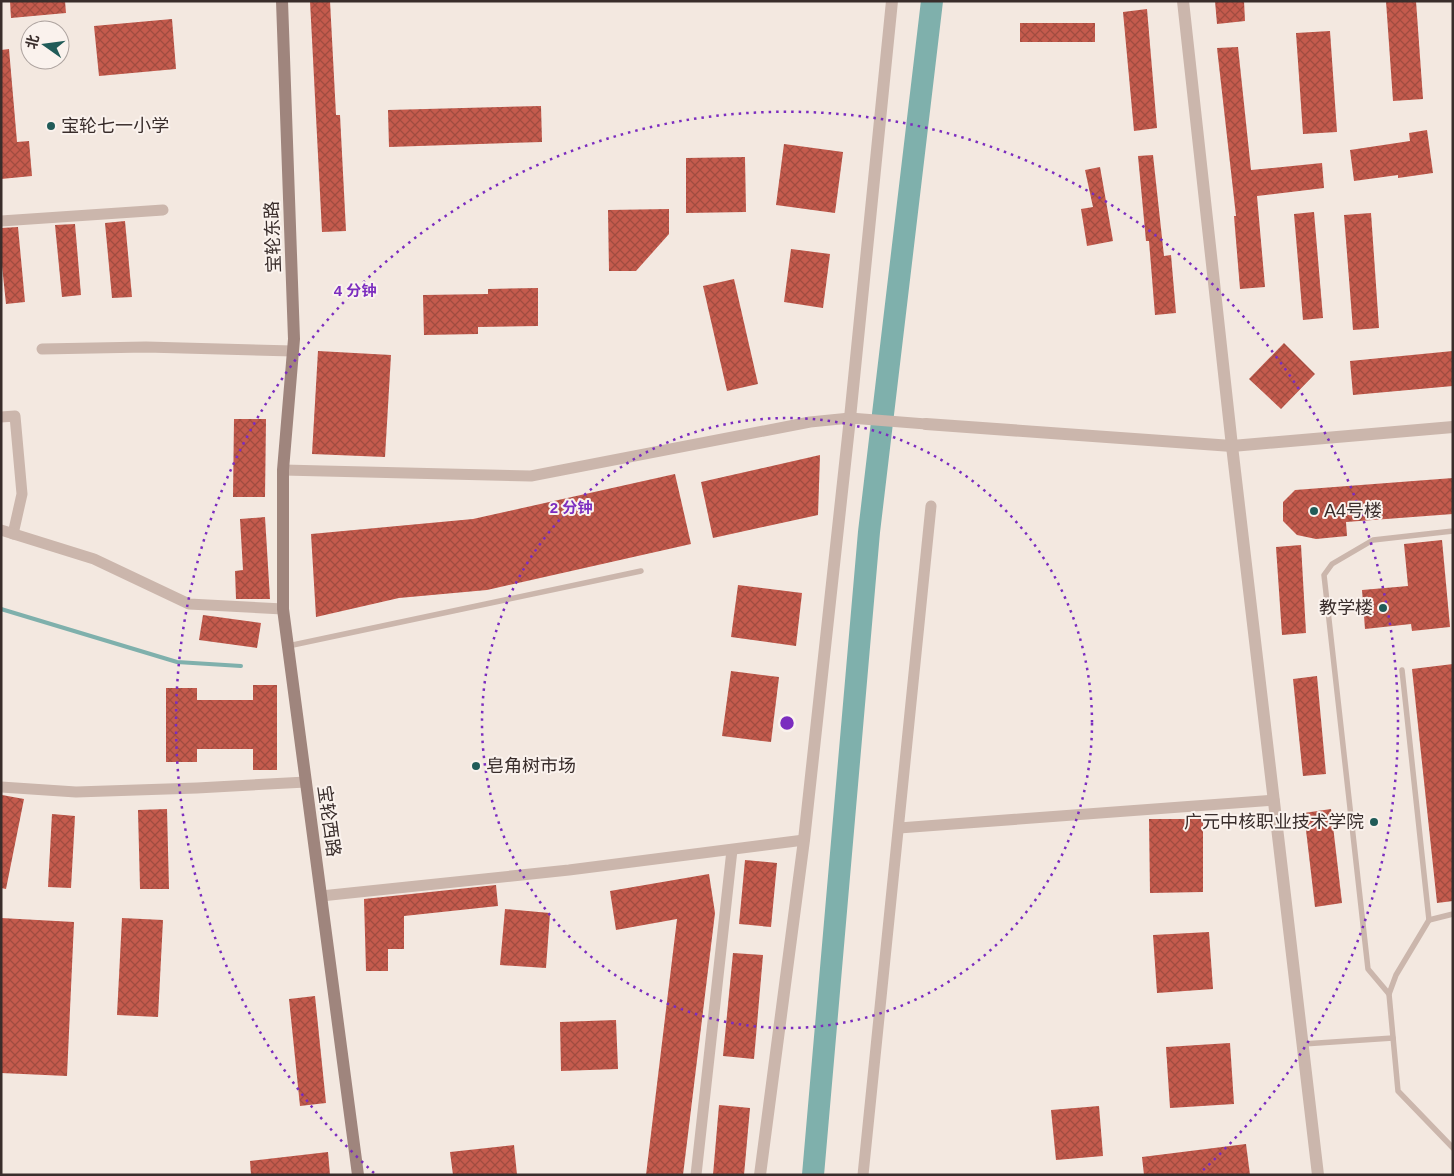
<svg xmlns="http://www.w3.org/2000/svg" width="1454" height="1176" viewBox="0 0 1454 1176" font-family="Arial,'Noto Sans SC',sans-serif">
<defs>
<pattern id="building-cross-hatch" width="8" height="8" patternUnits="userSpaceOnUse" patternTransform="scale(1.25)"><rect width="8" height="8" fill="#c45b4d"/><path d="M0 0l8 8M0 8l8-8" fill="none" stroke="#a04c40"/></pattern>
</defs>
<rect width="100%" height="100%" fill="#f3e8e0"/>
<g fill="none" stroke-linecap="round" stroke-linejoin="round">
<polyline stroke="#7fb0ac" stroke-width="4" points="1,609 177,662 241,666"/>
<polyline stroke="#7fb0ac" stroke-width="22" points="813,1175 869,532 932,1"/>
</g>
<g fill="url(#building-cross-hatch)">
<polygon points="10,1 65,1 66,13 11,18"/>
<polygon points="310,1 330,1 336,115 340,115 346,231 322,232"/>
<polygon points="1215,1 1244,1 1245,21 1217,24"/>
<polygon points="1386,1 1416,1 1423,99 1393,101"/>
<polygon points="1147,9 1157,128 1134,131 1123,12"/>
<polygon points="172,19 176,69 99,76 94,26"/>
<rect x="1020" y="23" width="75" height="19"/>
<polygon points="1330,31 1337,132 1303,134 1296,33"/>
<polygon points="1238,47 1251,170 1322,163 1324,188 1257,196 1265,287 1240,289 1234,216 1236,216 1217,48"/>
<polygon points="9,49 17,142 29,141 32,176 1,179 1,50"/>
<polygon points="541,106 542,142 389,147 388,110"/>
<polygon points="1427,130 1433,173 1398,178 1398,175 1354,181 1350,150 1410,141 1409,133"/>
<polygon points="784,144 843,152 835,213 776,205"/>
<polygon points="1153,155 1164,256 1171,255 1176,313 1155,315 1149,241 1146,241 1138,156"/>
<polygon points="745,157 746,212 686,213 686,158"/>
<polygon points="1100,167 1113,241 1087,246 1081,209 1093,207 1085,170"/>
<polygon points="669,209 669,234 636,271 609,271 608,210"/>
<polygon points="1314,212 1323,318 1303,320 1294,214"/>
<polygon points="1371,213 1379,328 1353,330 1344,215"/>
<polygon points="125,221 132,297 112,298 105,223"/>
<polygon points="75,224 81,295 62,297 55,225"/>
<polygon points="18,227 25,302 6,304 1,256 1,228"/>
<polygon points="791,249 830,254 823,308 784,302"/>
<polygon points="734,279 758,384 727,391 703,286"/>
<polygon points="538,288 538,326 478,327 478,334 424,335 423,295 488,294 488,289"/>
<polygon points="1284,343 1315,374 1281,409 1249,379"/>
<polygon points="318,351 391,355 385,457 312,454"/>
<polygon points="1453,351 1453,386 1353,395 1350,361"/>
<polygon points="234,419 266,419 265,497 233,497"/>
<polygon points="820,455 818,515 713,538 701,482"/>
<polygon points="675,474 691,544 487,590 399,598 316,617 311,534 473,519"/>
<polygon points="1453,478 1453,514 1346,522 1347,536 1316,539 1297,535 1283,521 1283,502 1295,490"/>
<polygon points="265,517 270,599 236,599 235,571 243,570 240,519"/>
<polygon points="1442,540 1450,627 1412,631 1411,624 1365,629 1362,590 1408,586 1404,544"/>
<polygon points="1301,545 1306,633 1282,635 1276,547"/>
<polygon points="738,585 802,593 796,646 731,637"/>
<polygon points="203,615 261,623 257,648 199,640"/>
<polygon points="1453,664 1453,901 1437,903 1412,669"/>
<polygon points="731,671 779,677 771,742 722,736"/>
<polygon points="1317,676 1326,774 1303,776 1293,679"/>
<polygon points="253,685 277,685 277,770 253,770 253,749 197,749 197,762 166,762 166,688 197,688 197,700 253,700"/>
<polygon points="2,795 24,799 6,889 1,888"/>
<polygon points="167,809 169,889 140,889 138,810"/>
<polygon points="1331,809 1342,903 1315,907 1304,813"/>
<polygon points="52,814 75,816 71,888 48,887"/>
<polygon points="1149,819 1203,819 1203,892 1150,893"/>
<polygon points="745,860 777,863 771,927 739,924"/>
<polygon points="709,874 715,913 683,1175 646,1175 677,919 616,930 610,891"/>
<polygon points="496,885 498,906 404,916 404,949 388,949 388,971 366,971 364,899"/>
<polygon points="505,909 550,913 546,968 500,965"/>
<polygon points="1,918 74,922 67,1076 1,1073"/>
<polygon points="122,918 163,920 158,1017 117,1015"/>
<polygon points="1209,932 1213,989 1157,993 1153,935"/>
<polygon points="733,953 763,955 754,1059 723,1056"/>
<polygon points="315,996 326,1103 300,1106 289,999"/>
<polygon points="616,1020 618,1069 561,1071 560,1022"/>
<polygon points="1230,1043 1234,1104 1170,1108 1166,1047"/>
<polygon points="719,1105 750,1108 744,1175 713,1175"/>
<polygon points="1099,1106 1103,1156 1056,1160 1051,1110"/>
<polygon points="1246,1144 1250,1175 1144,1175 1142,1157"/>
<polygon points="514,1145 517,1175 453,1175 450,1152"/>
<polygon points="328,1152 330,1175 251,1175 250,1161"/>
</g>
<g fill="none" stroke-linecap="round" stroke-linejoin="round">
<g stroke="#cbb6ac" stroke-width="5.5">
<polyline points="288,646 641,571"/>
<polyline points="1402,670 1429,920 1396,975 1389,994 1398,1091 1453,1148"/>
<polyline points="1429,920 1453,914"/>
<polyline points="1389,994 1368,969 1324,575 1332,564 1373,540 1453,531"/>
<polyline points="1303,1044 1393,1038"/>
</g>
<g stroke="#cbb6ac" stroke-width="11">
<polyline points="1,221 163,210"/>
<polyline points="42,349 146,347 293,351"/>
<polyline points="1,417 15,416 22,494 13,534"/>
<polyline points="283,470 531,476 810,422 850,418 926,424"/>
<polyline points="1,530 94,559 189,604 283,609"/>
<polyline points="1,787 76,792 197,788 306,782"/>
<polyline points="899,828 1274,800"/>
<polyline points="321,896 569,870 804,840"/>
<polyline points="696,1175 732,850"/>
<polyline points="863,1175 931,506"/>
</g>
<g stroke="#cbb6ac" stroke-width="12">
<polyline points="1183,1 1232,446 1318,1175"/>
<polyline points="926,424 1232,446 1453,427"/>
<polyline points="760,1175 804,840 850,418 892,1"/>
</g>
<polyline stroke="#9f857d" stroke-width="12" points="282,1 294,339 283,470 283,609 358,1175"/>
</g>
<g fill="none" stroke="#7b2cbf" stroke-width="2.5" stroke-dasharray="2.5 5">
<circle cx="787" cy="723" r="305"/>
<path d="M374 1173A611 611 0 1 1 1200 1173"/>
</g>
<g fill="#205b58" stroke="#faf2ed" stroke-width="2">
<circle cx="51" cy="126" r="5"/>
<circle cx="1314" cy="511" r="5"/>
<circle cx="1383" cy="608" r="5"/>
<circle cx="476" cy="766" r="5"/>
<circle cx="1374" cy="822" r="5"/>
</g>
<g text-anchor="middle" stroke-width="4" stroke-linejoin="round" paint-order="stroke">
<g font-size="18" fill="#392d2b" stroke="#faf2ed" text-anchor="start">
<text x="61" y="132">宝轮七一小学</text>
<text x="1324" y="517">A4号楼</text>
<text x="1373" y="614" text-anchor="end">教学楼</text>
<text x="486" y="772">皂角树市场</text>
<text x="1364" y="828" text-anchor="end">广元中核职业技术学院</text>
</g>
<g font-size="18" fill="#392d2b" stroke="#faf2ed">
<text transform="translate(273 237) rotate(-92)" y="6">宝轮东路</text>
<text transform="translate(329 821) rotate(82)" y="6">宝轮西路</text>
</g>
</g>
<circle cx="787" cy="723" r="8" fill="#7b2cbf" stroke="#faf2ed" stroke-width="2.5"/>
<g font-size="15" text-anchor="middle" font-weight="bold" fill="#7b2cbf" stroke="#faf2ed" stroke-width="4" stroke-linejoin="round" paint-order="stroke">
<text x="355" y="296">4 分钟</text>
<text x="571" y="513">2 分钟</text>
</g>
<rect width="1454" height="1176" fill="none" stroke="#392d2b" stroke-width="5"/>
<g transform="translate(45 45) rotate(284)"><circle r="24" fill="#faf2ed" stroke="#ada39f"/>
<path d="M0-4L9 19L0 12L-9 19Z" fill="#205b58"/>
<text y="-8" font-size="14" font-weight="bold" text-anchor="middle" fill="#392d2b">北</text>
</g>
</svg>
